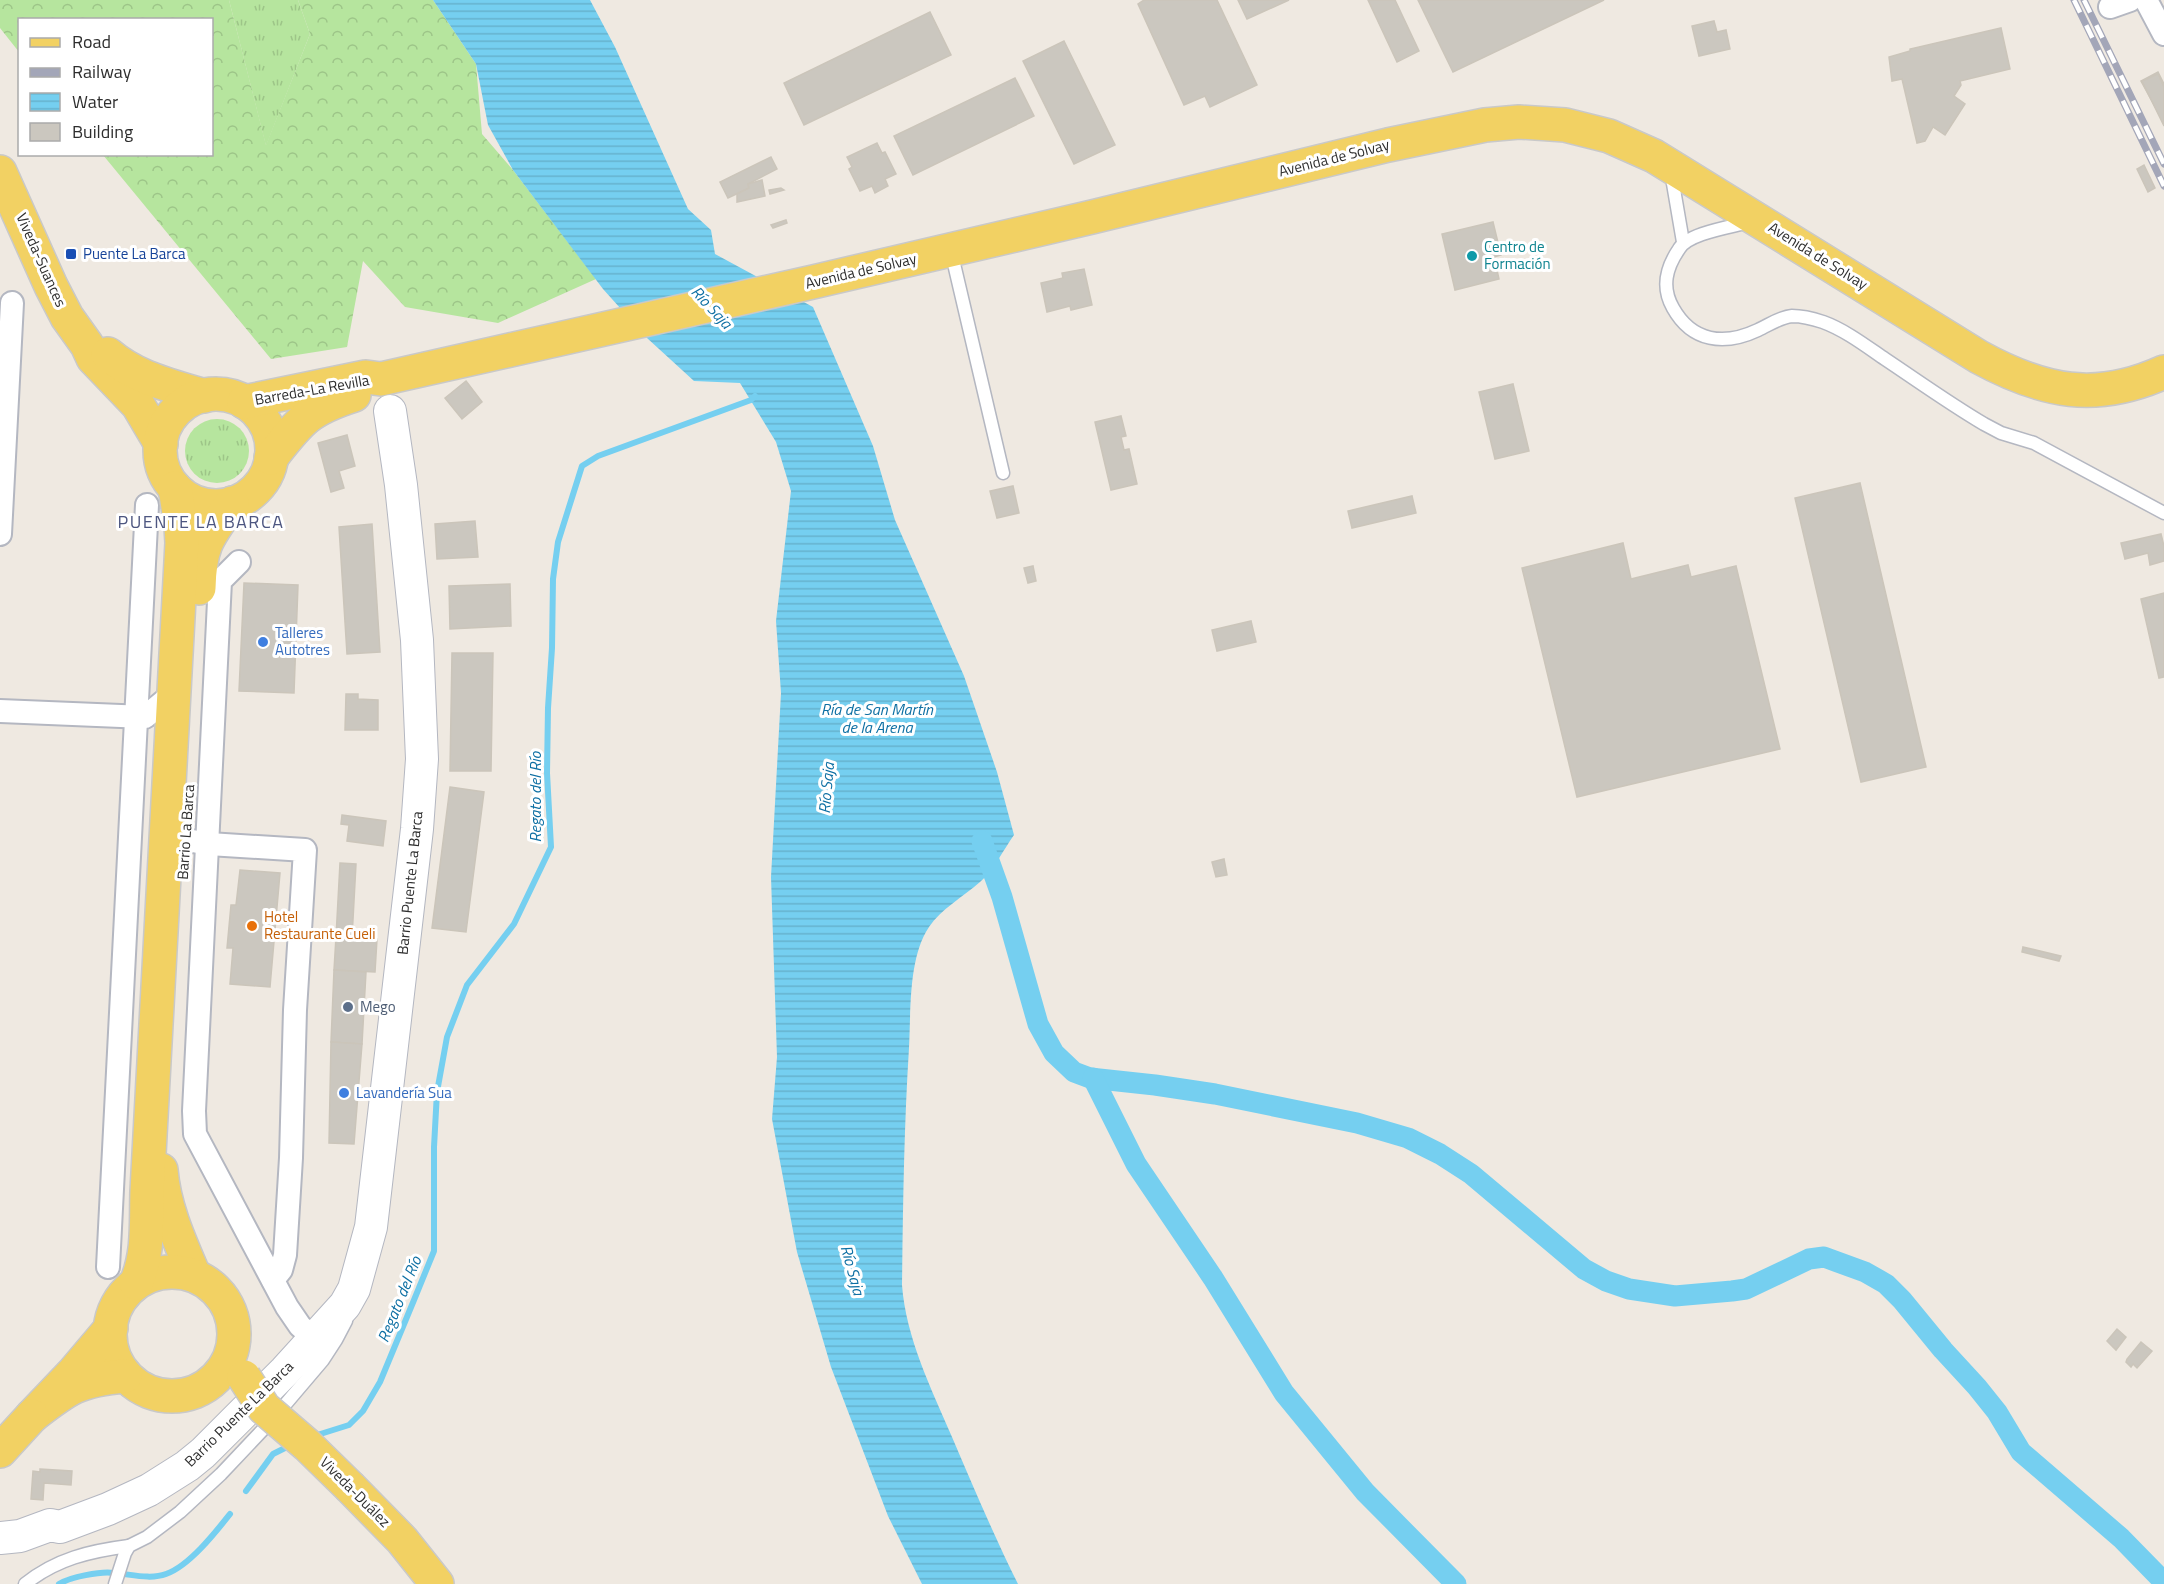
<svg xmlns="http://www.w3.org/2000/svg" width="2164" height="1584" viewBox="0 0 2164 1584" font-family="'Titillium Web',sans-serif">
<defs>
<pattern id="grass-tufts" width="24" height="20" patternUnits="userSpaceOnUse" patternTransform="scale(1.5)"><rect width="24" height="20" fill="#b6e59e"/><path d="M3 7l-1-3M5 7V3M7 7l1-3M15 17l-1-3M17 17v-4M19 17l1-3" fill="none" stroke="#9dc588"/></pattern>
<pattern id="forest-crowns" width="20" height="18" patternUnits="userSpaceOnUse" patternTransform="scale(1.5)"><rect width="20" height="18" fill="#b6e59e"/><path d="M2 6a3 3 0 1 1 6 0M12 15a3 3 0 1 1 6 0" fill="none" stroke="#9dc588"/></pattern>
<pattern id="water-rules" width="6" height="5" patternUnits="userSpaceOnUse" patternTransform="scale(1.5)"><rect width="6" height="5" fill="#75cff0"/><path d="M0 2.5h6" fill="none" stroke="#66b2ce"/></pattern>
</defs>
<rect width="100%" height="100%" fill="#efe9e1"/>
<g fill="url(#grass-tufts)">
<polygon points="229,0 298,0 310,34 266,146"/>
<circle cx="217" cy="451" r="32"/>
</g>
<polygon fill="url(#forest-crowns)" points="0,0 229,0 266,145 310,34 298,0 433,0 476,64 482,134 513,170 596,279 498,323 405,307 363,261 347,347 271,359 103,155 212,154 212,20 20,20 19,52 0,28"/>
<path fill="url(#water-rules)" d="M433,0H590L615,47L688,209L711,230L715,254L813,307L873,446L895,520L964,676L997,772L1014,835C1004,849 993,871 980,882C963,897 941,909 929,927C908,958 911,1012 909,1048C904,1127 903,1206 902,1285C906,1338 931,1388 952,1437C973,1486 994,1536 1018,1584H922L888,1516L831,1367L797,1252L772,1119L777,1057L771,877L781,693L776,621L791,491L776,442L740,383L694,381L647,338L603,289L513,170L488,125L476,64Z"/>
<g fill="none" stroke-linecap="round" stroke-linejoin="round">
<g stroke="#75cff0" stroke-width="6">
<polyline points="314,1436 349,1425 363,1411 380,1382 414,1300 434,1251 434,1147 437,1092 447,1037 467,985 514,924 551,847 547,773 548,708 552,648 553,579 558,542 582,466 598,456 751,400 755,396"/>
<polyline points="246,1491 273,1454 291,1445"/>
<path d="M59,1584C70,1577 101,1571 114,1573C130,1574 150,1580 166,1574C189,1566 215,1533 230,1514"/>
</g>
<g stroke="#75cff0" stroke-width="21">
<polyline points="982,841 1002,897 1038,1024 1054,1053 1074,1072 1090,1078 1155,1085 1215,1094 1357,1123 1408,1138 1440,1154 1471,1174 1584,1269 1606,1281 1629,1289 1675,1296 1732,1291 1746,1289 1809,1259 1824,1257 1865,1272 1886,1284 1902,1300 1943,1350 1977,1387 1997,1412 2021,1452 2121,1538 2164,1582"/>
<polyline points="1093,1078 1136,1164 1213,1278 1284,1393 1365,1492 1456,1584"/>
</g>
</g>
<g fill="#cbc7bf" stroke="#cbc5ba" stroke-width="1.5">
<polygon points="1144,0 1217,0 1257,85 1210,107 1205,96 1184,105 1138,4"/>
<polygon points="1238,0 1289,0 1247,19"/>
<polygon points="1368,0 1395,0 1419,51 1397,62"/>
<polygon points="1418,0 1604,0 1453,72"/>
<polygon points="930,12 951,55 804,125 784,83"/>
<polygon points="1714,21 1717,32 1726,30 1730,49 1699,56 1692,26"/>
<polygon points="2001,28 2010,69 1960,81 1961,85 1954,96 1965,104 1945,135 1933,127 1925,141 1917,143 1902,79 1892,81 1889,57 1910,51 1910,49"/>
<polygon points="1064,41 1115,145 1074,164 1023,61"/>
<polygon points="2158,72 2164,84 2164,111 2159,114 2141,81"/>
<polygon points="2158,74 2164,87 2164,126 2142,81"/>
<polygon points="1015,78 1034,116 913,175 894,136"/>
<polygon points="877,143 882,153 885,152 896,174 885,179 888,186 875,193 872,186 860,191 849,169 852,167 847,157"/>
<polygon points="771,157 777,169 748,184 749,188 728,198 720,182"/>
<polygon points="2144,165 2155,188 2148,192 2137,169"/>
<polygon points="762,180 765,196 737,202 737,194 749,188 748,184"/>
<polygon points="781,188 784,190 770,194 769,190"/>
<polygon points="786,220 787,223 773,228 771,225"/>
<polygon points="1493,222 1501,255 1494,257 1499,279 1455,290 1442,234"/>
<polygon points="1084,269 1092,305 1071,310 1070,306 1047,312 1041,283 1063,278 1062,273"/>
<polygon points="466,381 482,402 462,419 445,398"/>
<polygon points="1513,384 1529,451 1495,459 1479,392"/>
<polygon points="1121,416 1126,436 1121,437 1124,450 1129,449 1137,484 1111,490 1095,422"/>
<polygon points="347,435 355,466 339,471 344,488 331,492 318,443"/>
<polygon points="1860,483 1926,767 1861,782 1795,498"/>
<polygon points="1013,486 1019,513 997,518 990,491"/>
<polygon points="1412,496 1416,513 1352,528 1348,511"/>
<polygon points="475,521 478,557 437,559 435,524"/>
<polygon points="372,524 380,652 347,654 339,527"/>
<polygon points="2161,534 2164,546 2164,561 2150,565 2148,553 2125,559 2121,543"/>
<polygon points="1623,543 1631,579 1688,565 1691,577 1736,566 1780,749 1577,797 1522,568"/>
<polygon points="1033,566 1036,581 1028,583 1024,568"/>
<polygon points="244,583 298,585 294,693 239,691"/>
<polygon points="510,584 511,626 450,629 449,586"/>
<polygon points="2164,593 2164,677 2159,678 2141,599"/>
<polygon points="1251,621 1256,642 1217,651 1212,630"/>
<polygon points="452,653 493,653 491,771 450,771"/>
<polygon points="346,694 358,694 358,699 378,700 378,730 345,730"/>
<polygon points="450,787 484,792 466,932 432,928"/>
<polygon points="342,815 386,821 383,846 347,841 349,825 341,824"/>
<polygon points="1224,859 1227,875 1216,877 1212,862"/>
<polygon points="340,863 356,864 352,938 336,937"/>
<polygon points="240,870 280,873 270,987 230,984 233,948 227,948 231,905 236,905"/>
<polygon points="336,937 377,939 375,972 334,970"/>
<polygon points="2023,947 2061,956 2059,961 2022,952"/>
<polygon points="334,970 366,972 362,1044 331,1042"/>
<polygon points="331,1042 362,1044 354,1144 329,1143"/>
<polygon points="2117,1329 2126,1337 2116,1350 2107,1341"/>
<polygon points="2141,1342 2152,1351 2137,1368 2133,1364 2131,1367 2126,1362 2127,1359"/>
<polygon points="40,1469 72,1471 71,1485 44,1483 43,1500 31,1499 33,1471 40,1472"/>
</g>
<g fill="none" stroke-linecap="round" stroke-linejoin="round">
<g stroke="#b4b7c1" stroke-width="15">
<g id="lane">
<polyline points="1671,172 1683,242"/>
<path d="M1749,222C1731,227 1688,233 1679,249C1666,268 1661,287 1673,308C1692,342 1724,346 1758,330C1769,325 1780,317 1792,316C1802,316 1814,319 1823,322C1845,330 1866,346 1885,359C1918,381 1950,404 1984,424L2001,433L2034,443L2164,513"/>
<polyline points="951,251 1003,473"/>
<path d="M25,1584C56,1559 90,1551 129,1546"/>
<polyline points="115,1584 125,1553 129,1546 147,1537 180,1512 221,1474 272,1420 323,1360 336,1340 346,1321"/>
</g>
</g>
<g stroke="#b4b7c1" stroke-width="26">
<g id="street">
<polyline points="2146,0 2164,34"/>
<polyline points="2110,7 2130,0"/>
<polyline points="0,534 12,303"/>
<polyline points="239,562 220,581 194,1111 195,1134 287,1307 300,1326 315,1339"/>
<polyline points="0,711 145,717 174,693"/>
<polyline points="187,840 209,844 305,850 295,1010 291,1158 285,1255 281,1270 273,1280"/>
<polyline points="108,1267 147,505"/>
</g>
</g>
<g stroke="#b4b7c1" stroke-width="34">
<polyline id="secondary" points="0,1538 20,1536 50,1525 60,1527 108,1509 149,1490 187,1466 203,1453 285,1371 345,1305 354,1289 371,1227 417,829 422,759 417,640 401,485 390,411"/>
</g>
<g stroke="#c9c9c9" stroke-width="36">
<g id="primary">
<polyline points="0,172 51,286 67,317 87,345 93,358 138,405 161,444"/>
<path d="M108,354C136,378 169,385 204,396"/>
<circle cx="216" cy="450" r="56"/>
<path d="M244,402L366,377L381,379L813,282L1092,217L1388,145L1485,125L1519,122L1565,125L1609,136L1654,156L1979,357C2043,392 2096,403 2164,372"/>
<path d="M271,458C300,421 307,410 354,395"/>
<path d="M199,588C200,545 207,538 232,503"/>
<path d="M161,1170C164,1207 179,1240 194,1275"/>
<circle cx="172" cy="1334" r="62"/>
<path d="M136,1283C149,1254 146,1222 147,1191L182,543L181,526L175,488"/>
<path d="M111,1328L73,1373L32,1416C68,1388 78,1380 125,1376"/>
<polyline points="0,1451 32,1416"/>
<polyline points="351,1488 402,1540 437,1584"/>
</g>
</g>
<use href="#lane" stroke="#fff" stroke-width="12"/>
<use href="#street" stroke="#fff" stroke-width="22"/>
<use href="#secondary" stroke="#fff" stroke-width="32"/>
<use href="#primary" stroke="#f2d163" stroke-width="33"/>
<g stroke="#a3a6b8" stroke-width="7">
<g id="rail">
<polyline points="2074,0 2164,186"/>
<polyline points="2084,0 2164,164"/>
</g>
</g>
<use href="#rail" stroke="#fff" stroke-width="4.5" stroke-dasharray="14" stroke-linecap="butt"/>
<g stroke="#c9c9c9" stroke-width="36" stroke-linecap="butt">
<polyline id="primary-bridge" points="244,1377 264,1408 307,1445 351,1488"/>
</g>
<use href="#primary-bridge" stroke="#f2d163" stroke-width="33"/>
</g>
<rect fill="#1a4fb4" stroke="#fff" stroke-width="2" x="65" y="248" width="12" height="12" rx="3"/>
<circle fill="#0f9aa8" stroke="#fff" stroke-width="2" cx="1472" cy="256" r="6"/>
<g fill="#3f7fe0" stroke="#fff" stroke-width="2">
<circle cx="263" cy="642" r="6"/>
<circle cx="344" cy="1093" r="6"/>
</g>
<circle fill="#e8710a" stroke="#fff" stroke-width="2" cx="252" cy="926" r="6"/>
<circle fill="#5c6f8a" stroke="#fff" stroke-width="2" cx="348" cy="1007" r="6"/>
<g text-anchor="middle" stroke-width="6" stroke-linejoin="round" paint-order="stroke">
<g font-size="15" fill="#2e2e2e" stroke="#fff">
<text transform="translate(1334 158) rotate(-14)" y="5">Avenida de Solvay</text>
<text transform="translate(1818 256) rotate(32)" y="5">Avenida de Solvay</text>
<text transform="translate(41 260) rotate(66)" y="5">Viveda-Suances</text>
<text transform="translate(861 271) rotate(-13)" y="5">Avenida de Solvay</text>
<text transform="translate(312 390) rotate(-10)" y="5">Barreda-La Revilla</text>
<text transform="translate(186 832) rotate(-86)" y="5">Barrio La Barca</text>
<text transform="translate(410 883) rotate(-84)" y="5">Barrio Puente La Barca</text>
<text transform="translate(239 1414) rotate(-44)" y="5">Barrio Puente La Barca</text>
<text transform="translate(355 1492) rotate(45)" y="5">Viveda-Duález</text>
</g>
<g font-size="15" fill="#0d838f" stroke="#fff" text-anchor="start">
<text x="1484" y="252">Centro de<tspan x="1484" dy="17">Formación</tspan></text>
</g>
<g font-size="15" fill="#164399" stroke="#fff" text-anchor="start">
<text x="83" y="259">Puente La Barca</text>
</g>
<g font-size="15" fill="#366cbe" stroke="#fff" text-anchor="start">
<text x="275" y="638">Talleres<tspan x="275" dy="17">Autotres</tspan></text>
<text x="356" y="1098">Lavandería Sua</text>
</g>
<g font-size="15" fill="#c56008" stroke="#fff" text-anchor="start">
<text x="264" y="922">Hotel<tspan x="264" dy="17">Restaurante Cueli</tspan></text>
</g>
<g font-size="15" fill="#4e5e75" stroke="#fff" text-anchor="start">
<text x="360" y="1012">Mego</text>
</g>
<g font-size="16" font-style="italic" fill="#0d6fa3" stroke="#fff">
<text transform="translate(712 307) rotate(47)" y="6">Río Saja</text>
<text x="877" y="715">Ría de San Martín<tspan x="877" dy="18">de la Arena</tspan></text>
<text transform="translate(826 788) rotate(-85)" y="6">Río Saja</text>
<text transform="translate(535 797) rotate(-90)" y="6">Regato del Río</text>
<text transform="translate(853 1270) rotate(75)" y="6">Río Saja</text>
<text transform="translate(399 1299) rotate(-68)" y="6">Regato del Río</text>
</g>
<g font-size="18" letter-spacing="1.5" fill="#4d5680" stroke="#fff">
<text x="201" y="528">PUENTE LA BARCA</text>
</g>
</g>
<rect x="18" y="18" width="195" height="138" fill="#ffffff" stroke="#ababab" stroke-width="1.5"/>
<rect x="30" y="38" width="30" height="9" fill="#f2d163" stroke="#ababab" stroke-width="1.5"/>
<text x="72" y="48" font-size="18" fill="#2e2e2e">Road</text>
<rect x="30" y="68" width="30" height="9" fill="#a3a6b8" stroke="#ababab" stroke-width="1.5"/>
<text x="72" y="78" font-size="18" fill="#2e2e2e">Railway</text>
<rect x="30" y="93" width="30" height="18" fill="url(#water-rules)" stroke="#ababab" stroke-width="1.5"/>
<text x="72" y="108" font-size="18" fill="#2e2e2e">Water</text>
<rect x="30" y="123" width="30" height="18" fill="#cbc7bf" stroke="#ababab" stroke-width="1.5"/>
<text x="72" y="138" font-size="18" fill="#2e2e2e">Building</text>
</svg>
